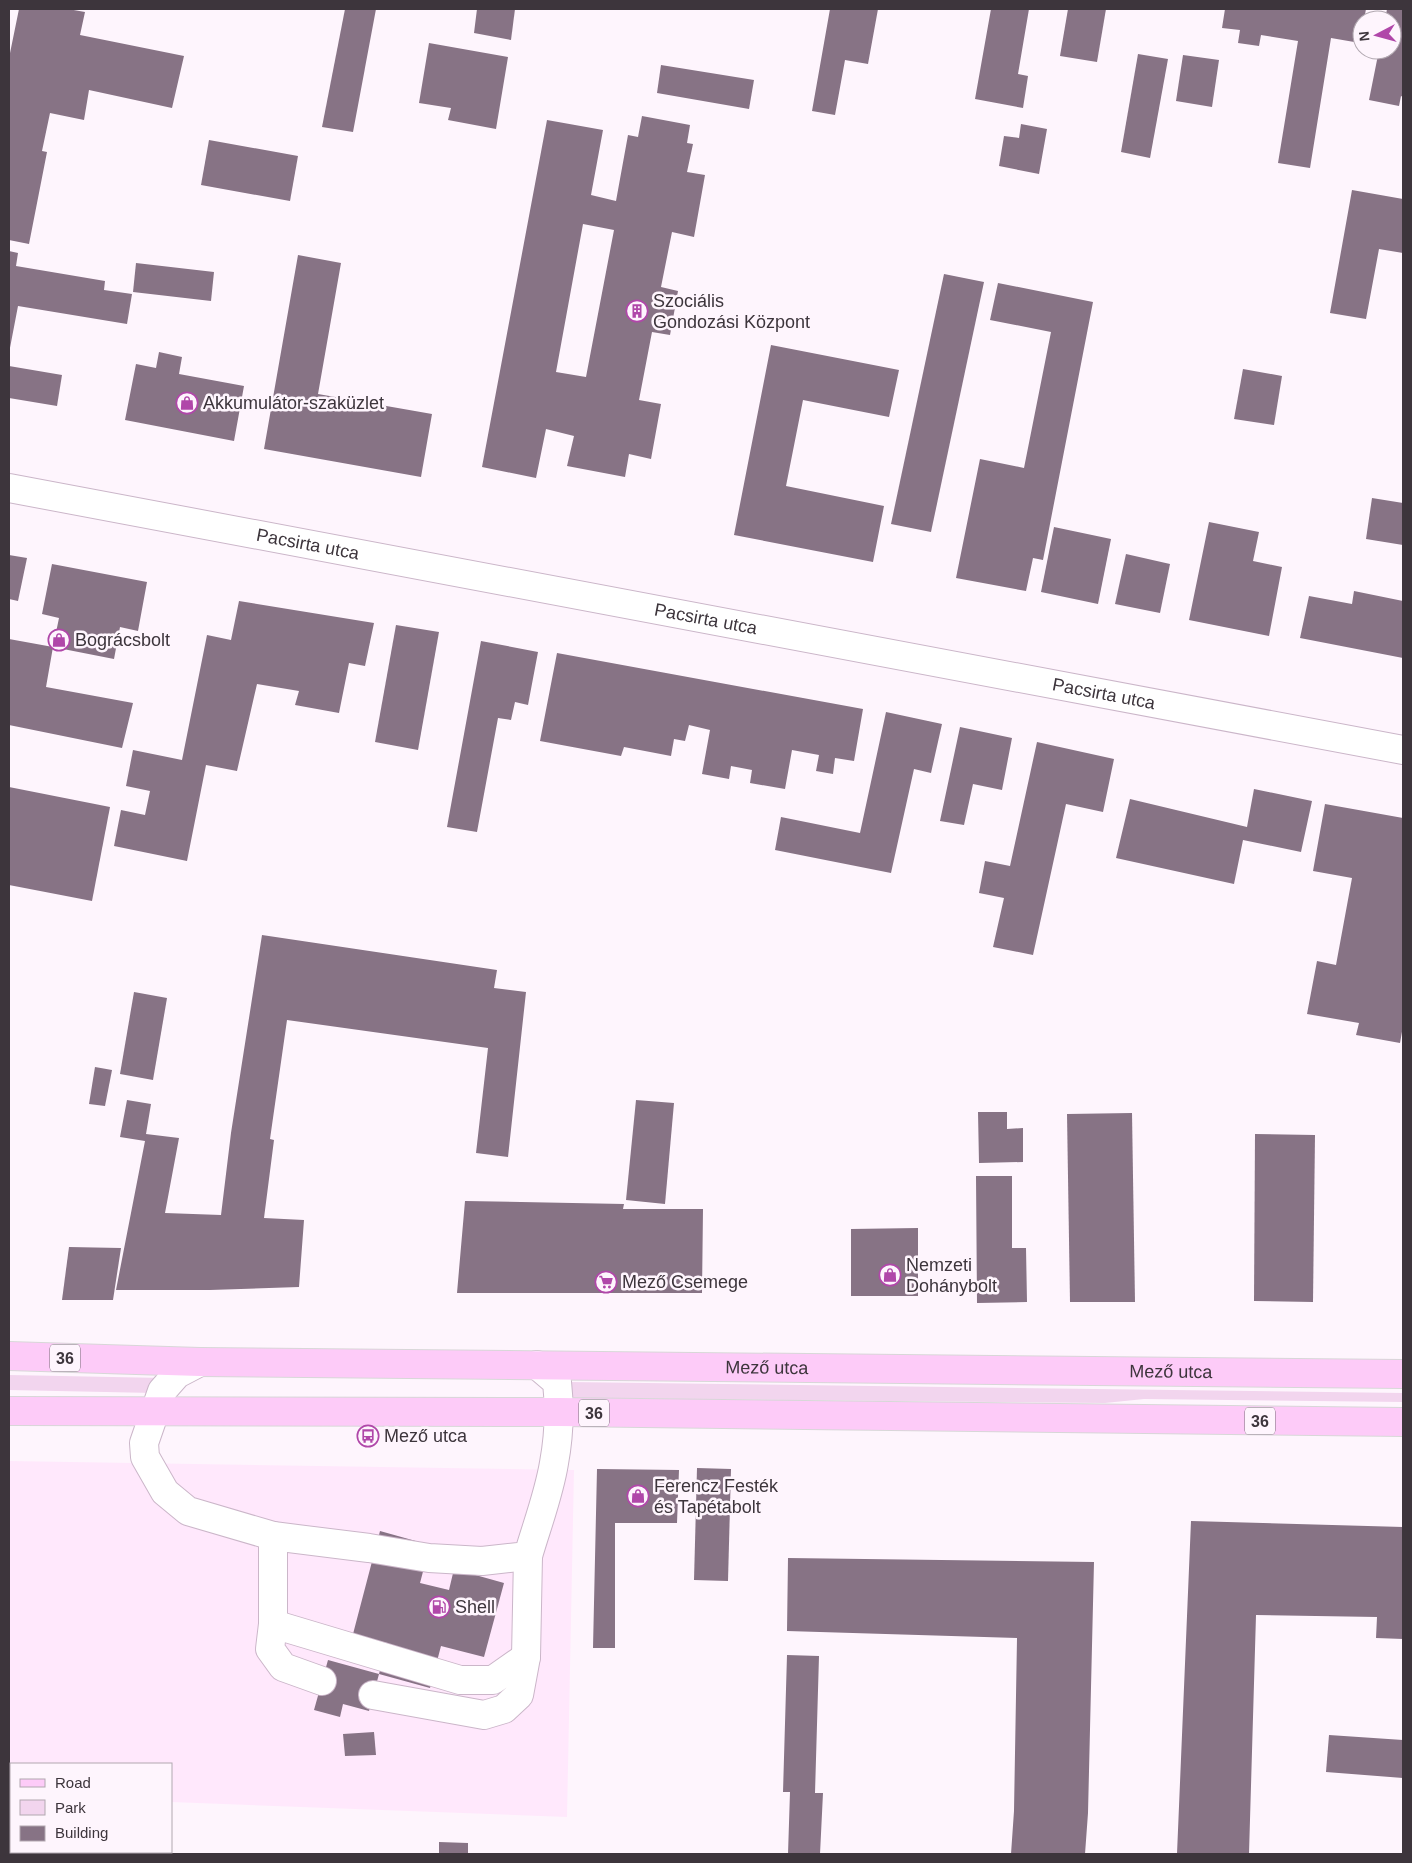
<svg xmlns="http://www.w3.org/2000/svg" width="1412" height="1863" viewBox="0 0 1412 1863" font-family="Arial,sans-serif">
<rect width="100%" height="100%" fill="#fef5fd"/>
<polygon fill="#ffe8fc" points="9,1461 574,1470 567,1817 171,1802 171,1764 11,1764 11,1814 9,1854"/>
<g fill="#f2d5ee">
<polygon points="9,1375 164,1378 154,1393 9,1390"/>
<polygon points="567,1382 1403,1393 1403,1402 1144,1399 1105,1403 569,1398"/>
</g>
<g fill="#877385" fill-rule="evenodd">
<polygon points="19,9 68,9 85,12 80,35 184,56 172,108 89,90 84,120 50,113 42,151 47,152 29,244 9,240 9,58"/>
<polygon points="345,9 376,9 353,132 322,127"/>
<polygon points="477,9 515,9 511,40 474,33"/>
<polygon points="830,9 878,9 868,64 845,60 835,115 812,111"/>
<polygon points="991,9 1029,9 1018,74 1028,76 1023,108 975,99"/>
<polygon points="1068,9 1106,9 1097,62 1060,56"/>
<polygon points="1225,9 1366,9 1364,20 1362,20 1360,43 1331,38 1310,168 1278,163 1298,41 1261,35 1259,46 1238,43 1240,30 1222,28"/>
<polygon points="1387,9 1403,9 1403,97 1401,96 1399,106 1369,100 1379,50 1392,50 1392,20 1385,20"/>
<polygon points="429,43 508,57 496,129 448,120 451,108 419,103"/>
<polygon points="1138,54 1168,59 1150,158 1121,152"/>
<polygon points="1183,55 1219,60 1212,107 1176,101"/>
<polygon points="661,65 754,80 749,109 657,93"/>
<path d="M642,116L690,125L687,143L693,144L687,172L705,175L694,237L672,232L661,287L678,291L670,335L652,332L639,400L661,404L651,459L629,454L625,477L567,466L574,436L546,429L536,478L482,467L547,120L603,130L591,195L616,201L628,135L638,137ZM583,224L614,230L586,377L556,372Z"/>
<polygon points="1021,124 1047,129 1039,174 999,166 1004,136 1019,138"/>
<polygon points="209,140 298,156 290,201 201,185"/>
<polygon points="1352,190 1403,199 1403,253 1379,249 1366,319 1330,313"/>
<polygon points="9,251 18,253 16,266 105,281 104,290 132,294 127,324 18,306 9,353"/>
<polygon points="298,255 341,263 318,394 432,414 421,477 264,449"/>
<polygon points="136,263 214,272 211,301 133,292"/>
<polygon points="944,274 984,282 931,532 891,524"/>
<polygon points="998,283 1093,302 1043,560 1033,558 1026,591 956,578 980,459 1024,468 1051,332 990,320"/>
<polygon points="771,345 899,370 889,417 803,400 786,486 884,506 873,562 734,535"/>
<polygon points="159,352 182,357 179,374 244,386 234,441 125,420 136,364 156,368"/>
<polygon points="9,366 62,375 57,406 9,398"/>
<polygon points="1243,369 1282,376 1274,425 1234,419"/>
<polygon points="1372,498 1403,503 1403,545 1366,539"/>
<polygon points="1209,522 1259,532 1253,561 1282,567 1269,636 1189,620"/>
<polygon points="1054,527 1111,539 1098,604 1041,592"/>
<polygon points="1126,554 1170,564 1160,613 1115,604"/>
<polygon points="9,555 27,558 18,601 9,599"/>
<polygon points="52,564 147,582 138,631 120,627 114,659 53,647 59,618 42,614"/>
<polygon points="1354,591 1403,601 1403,658 1300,638 1309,596 1352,604"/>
<polygon points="239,601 374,623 365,666 349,663 339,713 295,705 299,691 257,684 237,771 206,765 187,861 114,846 121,810 145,815 150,791 126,786 133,750 182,760 207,635 231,640"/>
<polygon points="396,625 439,632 418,750 375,742"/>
<polygon points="9,639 53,647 46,687 133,703 122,748 9,725"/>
<polygon points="481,641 538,652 528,705 515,702 511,720 498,718 477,832 447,827"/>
<polygon points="557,653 863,709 854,761 835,758 833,774 816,771 819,755 792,750 785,789 750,783 752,770 731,766 729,779 702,774 710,730 689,725 685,741 674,739 671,756 624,747 621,756 540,741"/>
<polygon points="886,712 942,724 931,773 914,769 891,873 775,850 781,817 860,833"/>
<polygon points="960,727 1012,738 1002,790 973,784 964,825 940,821"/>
<polygon points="1037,742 1114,759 1103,812 1066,804 1033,955 993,947 1004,898 979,893 985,861 1010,866"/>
<polygon points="9,787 110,807 92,901 9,885"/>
<polygon points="1254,789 1312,801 1301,852 1243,840 1234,884 1116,858 1130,799 1247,827"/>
<polygon points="1325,804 1403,818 1403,1026 1400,1043 1356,1035 1359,1023 1307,1014 1317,961 1336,965 1352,878 1313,871"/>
<polygon points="262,935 497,970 494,988 526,992 508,1157 476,1153 488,1048 287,1020 270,1139 274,1140 264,1218 304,1220 299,1287 210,1290 116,1290 145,1141 120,1137 127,1100 151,1104 146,1134 179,1138 165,1213 221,1215 231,1133"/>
<polygon points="134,992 167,998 153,1080 120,1074"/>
<polygon points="95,1067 112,1070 105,1106 89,1104"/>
<polygon points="636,1100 674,1103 665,1204 626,1200"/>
<polygon points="978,1112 1007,1112 1007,1129 1023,1128 1023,1162 979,1163"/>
<polygon points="1132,1113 1135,1302 1070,1302 1067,1114"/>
<polygon points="1255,1134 1315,1135 1313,1302 1254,1301"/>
<polygon points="976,1176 1012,1176 1012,1248 1026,1248 1027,1302 977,1303"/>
<polygon points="465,1201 624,1204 623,1209 703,1209 702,1293 457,1293"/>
<polygon points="918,1228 918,1296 851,1296 851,1229"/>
<polygon points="69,1247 121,1248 113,1300 62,1300"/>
<polygon points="697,1468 731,1469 728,1581 694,1580"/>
<polygon points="597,1469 679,1470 677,1523 615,1523 615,1648 593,1648"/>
<polygon points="1191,1521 1403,1527 1403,1639 1376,1638 1377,1617 1256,1615 1249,1854 1177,1854"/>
<polygon points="380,1531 430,1545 420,1583 449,1590 454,1569 504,1583 484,1657 441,1646 430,1688 379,1674 387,1643 353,1634"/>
<polygon points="788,1558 1094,1562 1088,1813 1085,1854 1011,1854 1014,1811 1017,1638 787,1631"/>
<polygon points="787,1655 819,1656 815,1793 823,1793 820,1854 788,1854 790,1792 783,1792"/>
<polygon points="328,1660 379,1674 369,1711 343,1704 340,1717 314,1710"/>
<polygon points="374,1732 376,1755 345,1756 343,1734"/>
<polygon points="1329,1735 1403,1740 1403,1778 1326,1772"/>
<polygon points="439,1842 468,1843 468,1854 439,1854"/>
</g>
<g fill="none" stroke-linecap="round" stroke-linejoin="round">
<g stroke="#cbb6c9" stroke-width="30">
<g id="minor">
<path id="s1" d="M9,488L1403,750"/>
<path d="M200,1362L177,1374L162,1391L144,1443L145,1457L165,1492L188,1511L273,1536L369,1548L429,1558L482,1561L528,1556C537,1525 549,1494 554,1463C559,1436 560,1409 557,1382L537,1365"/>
<polyline points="273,1536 273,1624 460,1680 493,1680 526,1657"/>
<polyline points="273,1624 270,1649 283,1667 322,1681"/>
<polyline points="373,1695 484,1715 504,1709 519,1695 526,1657 528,1556"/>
</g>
</g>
<g stroke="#d8d7d8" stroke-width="30">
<g id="major">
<path id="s2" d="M9,1356L200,1362L1403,1374"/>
<polyline points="9,1411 559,1412 1403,1422"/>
</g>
</g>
<use href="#minor" stroke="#fff" stroke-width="28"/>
<use href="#major" stroke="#fdcbf8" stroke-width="28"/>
</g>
<defs>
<g id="building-ring" transform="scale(1.125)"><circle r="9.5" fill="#fef5fd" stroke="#b047a9" stroke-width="1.5"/><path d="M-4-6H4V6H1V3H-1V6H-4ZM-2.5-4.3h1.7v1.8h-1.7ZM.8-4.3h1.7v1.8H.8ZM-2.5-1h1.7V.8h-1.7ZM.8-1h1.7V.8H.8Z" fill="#b047a9"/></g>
<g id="shop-ring" transform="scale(1.125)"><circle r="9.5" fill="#fef5fd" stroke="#b047a9" stroke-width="1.5"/><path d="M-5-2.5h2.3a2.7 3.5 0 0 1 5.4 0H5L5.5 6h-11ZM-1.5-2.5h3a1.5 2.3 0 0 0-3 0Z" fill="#b047a9"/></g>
<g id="supermarket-ring" transform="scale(1.125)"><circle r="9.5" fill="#fef5fd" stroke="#b047a9" stroke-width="1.5"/><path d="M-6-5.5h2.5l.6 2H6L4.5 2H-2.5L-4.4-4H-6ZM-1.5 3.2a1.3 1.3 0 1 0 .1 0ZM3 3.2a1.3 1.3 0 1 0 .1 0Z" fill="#b047a9"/></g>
<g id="bus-ring" transform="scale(1.125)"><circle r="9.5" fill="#fef5fd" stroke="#b047a9" stroke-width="1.5"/><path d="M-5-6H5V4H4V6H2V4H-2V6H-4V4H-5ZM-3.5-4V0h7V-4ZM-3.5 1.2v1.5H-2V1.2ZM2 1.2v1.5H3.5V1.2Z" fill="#b047a9"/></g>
<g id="fuel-ring" transform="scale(1.125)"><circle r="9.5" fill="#fef5fd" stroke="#b047a9" stroke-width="1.5"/><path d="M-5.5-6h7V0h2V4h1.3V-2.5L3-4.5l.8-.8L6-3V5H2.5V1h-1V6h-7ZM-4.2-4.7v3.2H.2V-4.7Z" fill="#b047a9"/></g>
</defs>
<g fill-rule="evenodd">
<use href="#building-ring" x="637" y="311"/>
<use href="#shop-ring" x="187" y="403"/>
<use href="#shop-ring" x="59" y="640"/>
<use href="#shop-ring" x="890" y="1275"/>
<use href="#supermarket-ring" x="606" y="1282"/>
<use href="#bus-ring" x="368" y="1436"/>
<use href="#shop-ring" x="638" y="1496"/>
<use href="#fuel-ring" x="439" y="1607"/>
</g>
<g text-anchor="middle" stroke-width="5" stroke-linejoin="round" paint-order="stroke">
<g fill="#fef5fd" stroke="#776f76" stroke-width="1">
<rect x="50" y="1344.5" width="30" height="27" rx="4"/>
<rect x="579" y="1399.5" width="30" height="27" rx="4"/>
<rect x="1245" y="1407.5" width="30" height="27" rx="4"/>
</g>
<g font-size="16" font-weight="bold" fill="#3d353c">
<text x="65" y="1364">36</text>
<text x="594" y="1419">36</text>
<text x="1260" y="1427">36</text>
</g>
<g font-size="18" fill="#3d353c" stroke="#fef5fd" text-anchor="start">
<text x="653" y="307">Szociális<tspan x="653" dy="21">Gondozási Központ</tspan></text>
<text x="203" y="409">Akkumulátor-szaküzlet</text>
<text x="75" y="646">Bográcsbolt</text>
<text x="906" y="1271">Nemzeti<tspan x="906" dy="21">Dohánybolt</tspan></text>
<text x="622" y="1288">Mező Csemege</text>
<text x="384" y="1442">Mező utca</text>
<text x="654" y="1492">Ferencz Festék<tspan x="654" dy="21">és Tapétabolt</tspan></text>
<text x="455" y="1613">Shell</text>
</g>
<g font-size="18" fill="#3d353c" stroke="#fef5fd">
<text dy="6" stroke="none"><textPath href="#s1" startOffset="304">Pacsirta utca</textPath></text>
<text dy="6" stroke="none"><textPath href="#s1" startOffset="709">Pacsirta utca</textPath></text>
<text dy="6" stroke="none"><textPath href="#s1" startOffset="1114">Pacsirta utca</textPath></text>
<text dy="6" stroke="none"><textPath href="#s2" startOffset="758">Mező utca</textPath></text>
<text dy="6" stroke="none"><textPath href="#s2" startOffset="1162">Mező utca</textPath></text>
</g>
</g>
<rect width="1412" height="1863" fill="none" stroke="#3d353c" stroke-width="20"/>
<rect x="10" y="1763" width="162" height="90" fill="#fef5fd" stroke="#b1a8b0"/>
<rect x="20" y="1779" width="25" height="8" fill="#fdcbf8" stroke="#b1a8b0"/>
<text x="55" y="1788" font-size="15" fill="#3d353c">Road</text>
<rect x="20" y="1800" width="25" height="15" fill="#f2d5ee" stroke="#b1a8b0"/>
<text x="55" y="1813" font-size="15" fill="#3d353c">Park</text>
<rect x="20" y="1826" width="25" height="15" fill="#877385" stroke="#b1a8b0"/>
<text x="55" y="1838" font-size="15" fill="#3d353c">Building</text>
<g transform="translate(1377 35) rotate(264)"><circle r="24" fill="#fef5fd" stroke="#b1a8b0"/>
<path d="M0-4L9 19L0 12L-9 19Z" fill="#b047a9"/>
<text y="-8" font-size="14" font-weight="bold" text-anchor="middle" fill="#3d353c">N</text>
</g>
</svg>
